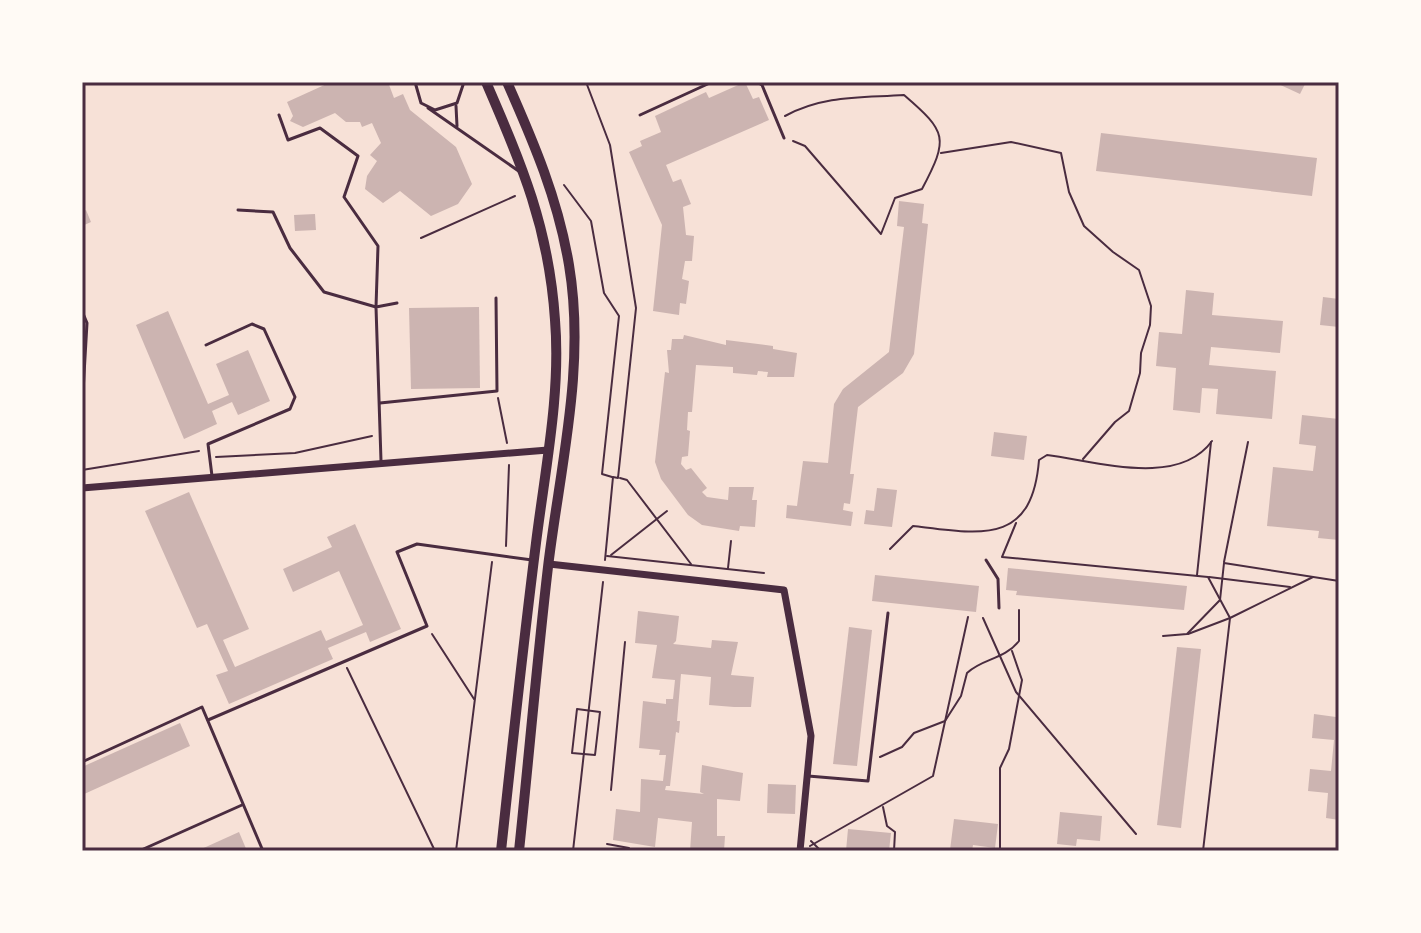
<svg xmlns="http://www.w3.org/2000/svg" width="1421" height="933" viewBox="0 0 1421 933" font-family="'Crimson Pro',serif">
<rect width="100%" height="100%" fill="#f7e1d7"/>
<g fill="#ccb4b1">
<polygon points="331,82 388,82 394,98 403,94 410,110 456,147 472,184 458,204 431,216 400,191 383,203 365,189 367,176 377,161 370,155 381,143 372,123 362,127 360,122 346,122 335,113 303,127 290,121 293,116 287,102"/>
<polygon points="745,82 753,99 759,97 769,120 666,165 673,182 681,179 691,204 683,207 686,235 694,236 692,261 685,261 682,279 689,281 686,304 680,303 679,315 653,311 662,225 629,152 642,146 640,141 661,132 655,116 706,92 709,98"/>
<polygon points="1274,82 1306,82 1300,94"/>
<polygon points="1101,133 1317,158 1312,196 1096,171"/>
<polygon points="899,201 924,204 922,223 928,224 914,354 903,373 858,407 850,474 854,474 850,504 844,503 843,510 853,512 851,526 786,518 787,505 797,506 803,461 828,463 834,404 843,389 889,352 904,227 897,226"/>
<polygon points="86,210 91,222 82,226 82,212"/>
<polygon points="315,214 316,230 295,231 294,215"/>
<polygon points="1186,290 1214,293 1212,315 1283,321 1280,353 1211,347 1209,365 1276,371 1272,419 1216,414 1218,389 1202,388 1200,413 1173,410 1176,368 1156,366 1159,332 1182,334"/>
<polygon points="1323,297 1339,299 1339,327 1320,325"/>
<polygon points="479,307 480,388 411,389 409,308"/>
<polygon points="168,311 208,404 229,395 216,364 248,350 270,401 238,415 232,402 212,411 217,424 184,439 136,325"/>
<polygon points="684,335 726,345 726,340 773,346 773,349 797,353 794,377 767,377 768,372 758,371 757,375 733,373 733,367 696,365 692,412 688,412 687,430 690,431 688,456 682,457 681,464 686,470 691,468 707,488 702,492 707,497 728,500 729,487 754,487 752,500 757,500 755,527 740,526 739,531 702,525 688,515 661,479 655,462 665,372 669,373 667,350 671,350 672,339 683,339"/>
<polygon points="1302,415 1339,419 1339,540 1318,538 1319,531 1267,526 1273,467 1313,471 1316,446 1299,444"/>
<polygon points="994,432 1027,436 1024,460 991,456"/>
<polygon points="877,488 897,490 892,527 864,524 866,510 874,511"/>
<polygon points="189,492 249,629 223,640 235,667 321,630 326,641 363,625 339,571 293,592 283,569 332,547 327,537 355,524 401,629 370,642 366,632 328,648 333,659 229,704 216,675 228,671 207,624 197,628 145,511"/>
<polygon points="1008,568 1187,586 1184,610 1016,595 1017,591 1006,590"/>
<polygon points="875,575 979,586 976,612 872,601"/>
<polygon points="638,611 679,616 676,641 673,644 711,648 712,640 738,642 731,675 754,677 751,707 734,707 709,705 711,677 681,674 677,721 680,721 679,733 676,732 670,786 666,786 665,790 704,794 700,792 702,765 743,773 740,801 717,799 717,836 725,836 724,851 690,851 692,822 658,818 655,847 613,840 616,809 640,812 641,779 663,781 666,755 659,755 660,750 639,748 643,701 666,704 666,699 673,699 675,680 652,678 657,645 635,643"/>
<polygon points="849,627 872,630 857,766 833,764"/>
<polygon points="1177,647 1201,649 1181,828 1157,825"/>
<polygon points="1337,709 1339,709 1339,820 1326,818 1328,793 1308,791 1310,769 1331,771 1334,740 1312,738 1314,714 1336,717"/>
<polygon points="180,723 190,746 82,795 82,767"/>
<polygon points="768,784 796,785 795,814 767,813"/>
<polygon points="1060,812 1102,816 1100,841 1077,839 1076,846 1057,844"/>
<polygon points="954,819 998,824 995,848 973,845 972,851 950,850"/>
<polygon points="848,829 891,833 889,851 846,851"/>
<polygon points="239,832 247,851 197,851"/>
</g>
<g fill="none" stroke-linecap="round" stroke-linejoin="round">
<g stroke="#4a2c40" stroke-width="2">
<polyline points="586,82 610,145 636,308 618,478 613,477 605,560"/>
<path d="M785,116C824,95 861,98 904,95C947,132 949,138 922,189L895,198L881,234L805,146L793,141"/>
<polyline points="941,153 1011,142 1061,153 1069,192 1084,226 1113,252 1139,270 1151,306 1150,325 1141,353 1140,373 1129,411 1115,422 1083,459"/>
<polyline points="564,185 591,221 604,293 619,316 602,474 612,477"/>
<polyline points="421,238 515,196"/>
<polyline points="498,398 507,443"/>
<polyline points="216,457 295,453 372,436"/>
<polyline points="82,470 199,451"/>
<polyline points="620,478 627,480 691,564"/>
<polyline points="1016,523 1002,557 1208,577 1230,618 1203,851"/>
<polyline points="506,546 509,465"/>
<path d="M890,549L913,526C981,534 1032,546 1039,460L1047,455C1096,461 1178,488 1212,441"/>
<polyline points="611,555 667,511"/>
<polyline points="607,556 764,573"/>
<polyline points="1224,562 1248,442"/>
<polyline points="728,568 731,541"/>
<polyline points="1197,575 1211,442"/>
<polyline points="1209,577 1290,587"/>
<polyline points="983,618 1016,692 1136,834"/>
<polyline points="432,634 474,699"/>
<polyline points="1188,634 1230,618 1313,577"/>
<polyline points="1163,636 1187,634 1220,600 1224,563 1339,581"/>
<polyline points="347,668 435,851"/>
<polygon points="577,709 600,712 595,755 572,753"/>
<path d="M880,757L902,747L914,733L945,721L961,696L967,673C983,658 1004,660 1019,641V610"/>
<polyline points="611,790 625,642"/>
<polyline points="883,807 887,826 895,832 894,851"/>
<polyline points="811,841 821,851"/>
<polyline points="607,844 629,848"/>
<polyline points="810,846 933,776 968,617"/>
<polyline points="456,851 492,562"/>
<polyline points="573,851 603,582"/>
<polyline points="1000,851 1000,768 1009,749 1022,680 1012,651"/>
</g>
<g stroke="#4a2c40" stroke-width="3">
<polyline points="415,82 421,103 435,110 457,103 464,82"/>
<polyline points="757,82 762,85 784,138"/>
<polyline points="456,106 457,126"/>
<polyline points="428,108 520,172"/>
<polyline points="640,115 712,82"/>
<polyline points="238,210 273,212 290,248 324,292 376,307 378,246 344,197 358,156 320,128 288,140 279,115"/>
<polyline points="82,311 87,323 82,409"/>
<polyline points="206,345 252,324 264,329 295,397 290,409 208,444 212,476"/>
<polyline points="380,403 497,391 496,298"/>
<polyline points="381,461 376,307 397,303"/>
<polyline points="986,560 998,579 999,608"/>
<polyline points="208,720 427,626 397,552 417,544 532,560"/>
<polyline points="82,762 202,707 263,851"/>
<polyline points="808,776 868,781 888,613"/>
<polyline points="139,851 242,805"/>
</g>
<g stroke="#4a2c40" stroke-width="7">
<polyline points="82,488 548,450"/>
<polyline points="549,564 784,590 811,736 800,851"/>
</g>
<g stroke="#4a2c40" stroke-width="10">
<path d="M486,82C522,165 549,228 555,320C561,393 545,470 536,543C523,646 512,748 501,851"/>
<path d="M507,82C534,143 558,199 569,265C586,367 560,467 548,567C537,661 529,756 519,851"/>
</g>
</g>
<rect width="1421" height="933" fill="none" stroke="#fffaf5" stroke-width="168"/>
<rect x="84" y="84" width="1253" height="765" fill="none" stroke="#4a2c40" stroke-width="3"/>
</svg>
